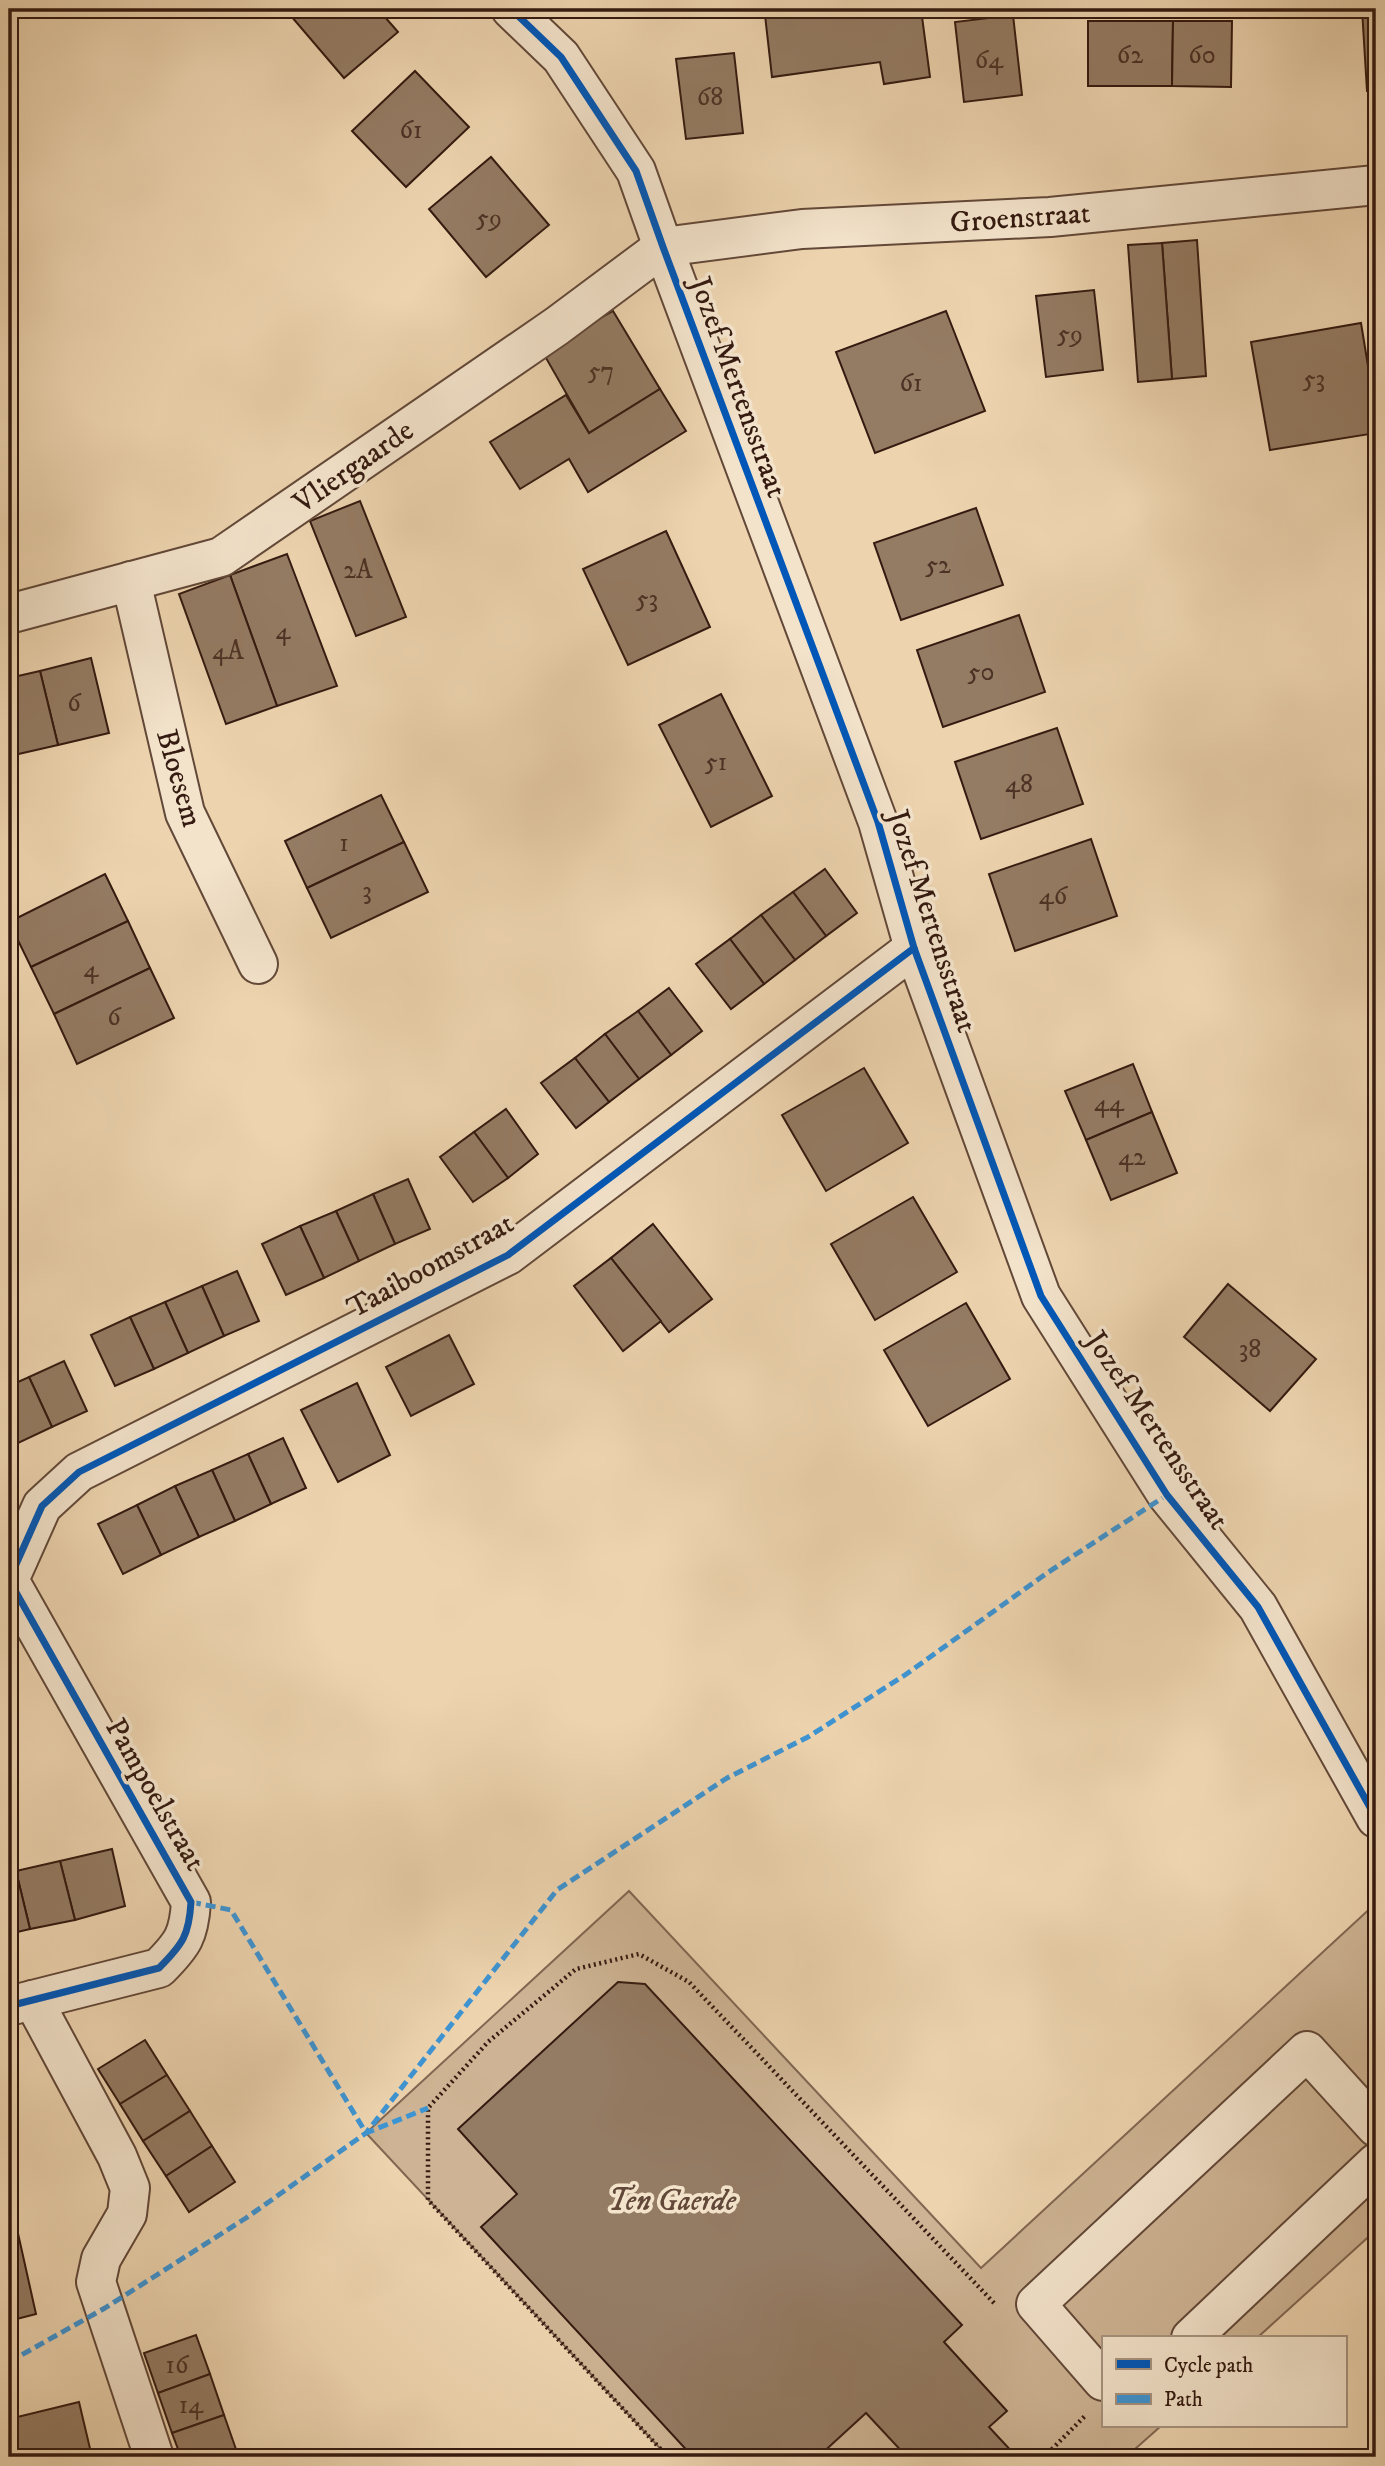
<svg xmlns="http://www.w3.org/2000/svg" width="1385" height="2466" viewBox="0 0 1385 2466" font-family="'IM FELL DW Pica',serif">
<rect width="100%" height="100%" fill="#edd4af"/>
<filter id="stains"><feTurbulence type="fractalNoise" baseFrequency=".00286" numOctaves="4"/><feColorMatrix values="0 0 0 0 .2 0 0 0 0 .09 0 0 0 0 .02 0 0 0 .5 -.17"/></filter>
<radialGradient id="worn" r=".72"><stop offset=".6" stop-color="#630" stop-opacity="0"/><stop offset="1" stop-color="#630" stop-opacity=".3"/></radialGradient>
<polygon fill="#ceb494" stroke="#816752" stroke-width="2" points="629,1891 981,2268 1376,1903 1376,2230 1257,2338 1103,2338 1103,2426 1161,2426 1126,2457 668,2457 366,2133"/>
<g fill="#947b63" stroke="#341a10" stroke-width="2">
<polygon points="285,9 378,9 398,32 344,78"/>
<polygon points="775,9 921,9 930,77 884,84 880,62 772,77 765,15 766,15 766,10"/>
<polygon points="1362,9 1376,9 1376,90 1367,91"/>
<polygon points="1013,15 1022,95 964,102 955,22"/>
<polygon points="1088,21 1173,21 1172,86 1088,86"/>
<polygon points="1173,21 1232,21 1231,87 1172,86"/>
<polygon points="734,53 743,133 686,139 676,59"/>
<polygon points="415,71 469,127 406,187 352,131"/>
<polygon points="491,157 549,225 486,277 429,209"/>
<polygon points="1197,240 1206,376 1172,379 1162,243"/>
<polygon points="1162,243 1172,379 1138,382 1128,245"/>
<polygon points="1094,290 1103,370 1046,377 1036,296"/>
<polygon points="613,311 660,389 589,433 542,351"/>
<polygon points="946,311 985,411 875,453 836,352"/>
<polygon points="1361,323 1376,415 1376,433 1270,450 1251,342"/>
<polygon points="660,389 686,431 588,492 569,459 520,489 490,442 566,395 589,433"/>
<polygon points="360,501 406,617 356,636 310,521"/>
<polygon points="976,508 1003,585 901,620 874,543"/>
<polygon points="666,531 710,627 628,665 583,569"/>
<polygon points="287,554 337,686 277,706 230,575"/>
<polygon points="230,575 277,706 226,724 179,594"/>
<polygon points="1019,615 1045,692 943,727 917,650"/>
<polygon points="91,658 109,733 58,745 40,671"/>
<polygon points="40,671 58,745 14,755 9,734 9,678"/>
<polygon points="721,694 772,796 711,827 659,725"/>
<polygon points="1057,728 1083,804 981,839 955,762"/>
<polygon points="381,795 404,842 307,888 285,841"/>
<polygon points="1091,839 1117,916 1015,951 989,874"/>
<polygon points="404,842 428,892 331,938 307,888"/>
<polygon points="825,869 857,913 826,936 793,892"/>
<polygon points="105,874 128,921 31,967 9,922"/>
<polygon points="793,892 826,936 795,960 761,915"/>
<polygon points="761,915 795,960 764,984 730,939"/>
<polygon points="128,921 150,968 54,1014 31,967"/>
<polygon points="730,939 764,984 731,1009 696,964"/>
<polygon points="150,968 174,1018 77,1064 54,1014"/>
<polygon points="669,988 702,1031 671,1055 638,1011"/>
<polygon points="638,1011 671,1055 639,1079 605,1034"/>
<polygon points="605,1034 639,1079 609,1102 575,1058"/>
<polygon points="575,1058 609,1102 576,1128 541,1083"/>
<polygon points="1133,1064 1152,1112 1086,1140 1065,1091"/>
<polygon points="864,1068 908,1143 826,1191 782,1115"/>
<polygon points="506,1109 538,1154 508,1178 474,1132"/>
<polygon points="1152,1112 1177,1173 1111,1200 1086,1140"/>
<polygon points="474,1132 508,1178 473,1202 440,1157"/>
<polygon points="408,1179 430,1229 395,1244 373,1194"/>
<polygon points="373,1194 395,1244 359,1261 336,1211"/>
<polygon points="913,1197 957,1272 875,1320 831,1244"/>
<polygon points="336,1211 359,1261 324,1278 300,1226"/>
<polygon points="653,1224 712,1299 669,1332 611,1258"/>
<polygon points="300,1226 324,1278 286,1295 262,1244"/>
<polygon points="611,1258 661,1321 623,1351 574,1286"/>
<polygon points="237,1271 259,1321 224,1336 202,1286"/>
<polygon points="1228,1284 1316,1359 1270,1411 1184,1337"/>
<polygon points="202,1286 224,1336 188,1353 165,1302"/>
<polygon points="165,1302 188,1353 154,1369 130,1317"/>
<polygon points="966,1303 1010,1379 928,1426 884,1350"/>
<polygon points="130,1317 154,1369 115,1386 91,1335"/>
<polygon points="449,1335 474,1384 411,1416 386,1367"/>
<polygon points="64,1361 87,1411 52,1427 29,1377"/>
<polygon points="29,1377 52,1427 16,1444 9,1428 9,1386"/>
<polygon points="357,1383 390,1455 338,1482 301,1410"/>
<polygon points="283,1438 306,1488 271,1504 248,1454"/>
<polygon points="248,1454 271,1504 235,1521 212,1470"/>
<polygon points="212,1470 235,1521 199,1537 175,1486"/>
<polygon points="175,1486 199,1537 161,1555 137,1505"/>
<polygon points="137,1505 161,1555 123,1574 98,1524"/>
<polygon points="112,1849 125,1906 75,1920 60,1861"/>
<polygon points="60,1861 75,1920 30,1929 16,1871"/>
<polygon points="16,1871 30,1929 9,1934 9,1873"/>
<polygon points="618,1982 645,1984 962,2325 944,2342 1007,2411 989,2427 1015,2455 1013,2457 907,2457 866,2413 818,2457 693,2457 481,2227 517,2194 458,2129"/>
<polygon points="145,2040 167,2075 120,2104 98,2069"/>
<polygon points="167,2075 190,2111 143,2141 120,2104"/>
<polygon points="190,2111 212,2146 166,2176 143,2141"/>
<polygon points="212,2146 235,2182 189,2212 166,2176"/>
<polygon points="15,2220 36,2314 9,2321 9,2222"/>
<polygon points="196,2335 210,2374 158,2393 144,2353"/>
<polygon points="210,2374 224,2415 172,2433 158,2393"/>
<polygon points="79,2402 92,2457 9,2457 9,2419"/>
<polygon points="224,2415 238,2455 231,2457 181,2457 172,2433"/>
</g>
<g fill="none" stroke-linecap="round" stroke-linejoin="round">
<g stroke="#624838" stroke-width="42">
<g id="minor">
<polyline points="511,9 561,57 636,171 663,247 878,822 914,948 1041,1296 1167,1495 1258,1607 1376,1818"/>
<polyline points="131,581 185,813 258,964"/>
<polyline points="9,614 221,557 557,326 663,247 802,229 1050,217 1376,185"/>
<polyline points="33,2000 117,2156 130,2188 127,2214 101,2259 96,2282 154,2457"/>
<path d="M9,2006L159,1968C183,1944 189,1935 191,1902L9,1580L42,1506L79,1472L508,1255L914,948"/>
<polyline points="1191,2338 1376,2163"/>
<polyline points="1103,2381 1036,2304 1307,2051 1376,2127"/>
</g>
</g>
<g stroke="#341a10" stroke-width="4.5" stroke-dasharray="2 3.5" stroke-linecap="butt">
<polyline points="668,2457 428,2200 428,2108 488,2042 576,1969 639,1954 689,1982 994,2303"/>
<polyline points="1044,2457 1085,2416"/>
</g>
<use href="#minor" stroke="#f3e3cb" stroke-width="38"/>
<g stroke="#3d94d3" stroke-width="5" stroke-dasharray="10 5" stroke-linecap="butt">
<polyline points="191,1902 231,1910 366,2133 428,2108"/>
<polyline points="9,2362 105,2308 246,2218 366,2133 557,1890 727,1778 808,1737 905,1675 1047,1573 1167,1495"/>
</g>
<g stroke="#f3e3cb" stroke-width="11">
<g id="cycleway">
<polyline points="511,9 561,57 636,171 663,247 878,822 914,948 1041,1296 1167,1495 1258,1607 1376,1818"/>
<path d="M9,2006L159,1968C183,1944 189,1935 191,1902L9,1580L42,1506L79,1472L508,1255L914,948"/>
</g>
</g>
<use href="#cycleway" stroke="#0057b8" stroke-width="7"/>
</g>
<g text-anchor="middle" stroke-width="7" stroke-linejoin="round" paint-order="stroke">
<g font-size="26" fill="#4c3225">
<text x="1130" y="63">62</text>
<text x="1202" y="63">60</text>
<text x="989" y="68">64</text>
<text x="710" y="105">68</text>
<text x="411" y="138">61</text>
<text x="489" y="226">59</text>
<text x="1070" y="342">59</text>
<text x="601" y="379">57</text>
<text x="1314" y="387">53</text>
<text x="911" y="391">61</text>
<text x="938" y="573">52</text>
<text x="358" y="578">2A</text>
<text x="647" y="607">53</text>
<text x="283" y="639">4</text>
<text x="228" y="659">4A</text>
<text x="981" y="680">50</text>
<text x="74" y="711">6</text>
<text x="716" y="770">51</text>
<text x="1019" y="792">48</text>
<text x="344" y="851">1</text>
<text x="367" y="899">3</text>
<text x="1053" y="904">46</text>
<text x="91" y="977">4</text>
<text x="114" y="1025">6</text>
<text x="1109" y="1111">44</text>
<text x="1132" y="1165">42</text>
<text x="1250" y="1357">38</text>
<text x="177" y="2373">16</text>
<text x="191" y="2413">14</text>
</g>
<g font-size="30" fill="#341a10" stroke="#f3e3cb">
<text transform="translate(1020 217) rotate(-4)" y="10">Groenstraat</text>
<text transform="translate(739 387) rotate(70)" y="10">Jozef Mertensstraat</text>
<text transform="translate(353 466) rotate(-35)" y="10">Vliergaarde</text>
<text transform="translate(180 778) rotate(74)" y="10">Bloesem</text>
<text transform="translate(933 921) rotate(72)" y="10">Jozef Mertensstraat</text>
<text transform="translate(430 1265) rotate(-29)" y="10">Taaiboomstraat</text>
<text transform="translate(1158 1430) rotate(56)" y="10">Jozef Mertensstraat</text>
<text transform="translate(156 1794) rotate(60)" y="10">Pampoelstraat</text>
</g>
<g font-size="30" font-style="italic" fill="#624838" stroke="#f3e3cb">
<text x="672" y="2210">Ten Gaerde</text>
</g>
</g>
<rect width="1385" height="2466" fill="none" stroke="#edd4af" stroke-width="35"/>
<rect x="10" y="10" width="1364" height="2445" fill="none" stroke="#341a10" stroke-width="3.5"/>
<rect x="18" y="18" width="1350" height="2431" fill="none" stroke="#341a10" stroke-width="2"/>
<rect x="1102" y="2336" width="245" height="91" fill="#f3e3cb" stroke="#a79380" stroke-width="2"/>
<rect x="1116" y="2359" width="35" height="10" fill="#0057b8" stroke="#a79380" stroke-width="2"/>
<text x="1164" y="2372" font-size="21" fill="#341a10">Cycle path</text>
<rect x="1116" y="2394" width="35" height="10" fill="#3d94d3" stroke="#a79380" stroke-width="2"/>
<text x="1164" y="2406" font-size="21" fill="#341a10">Path</text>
<rect width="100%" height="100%" filter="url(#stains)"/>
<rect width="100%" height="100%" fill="url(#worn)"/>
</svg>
